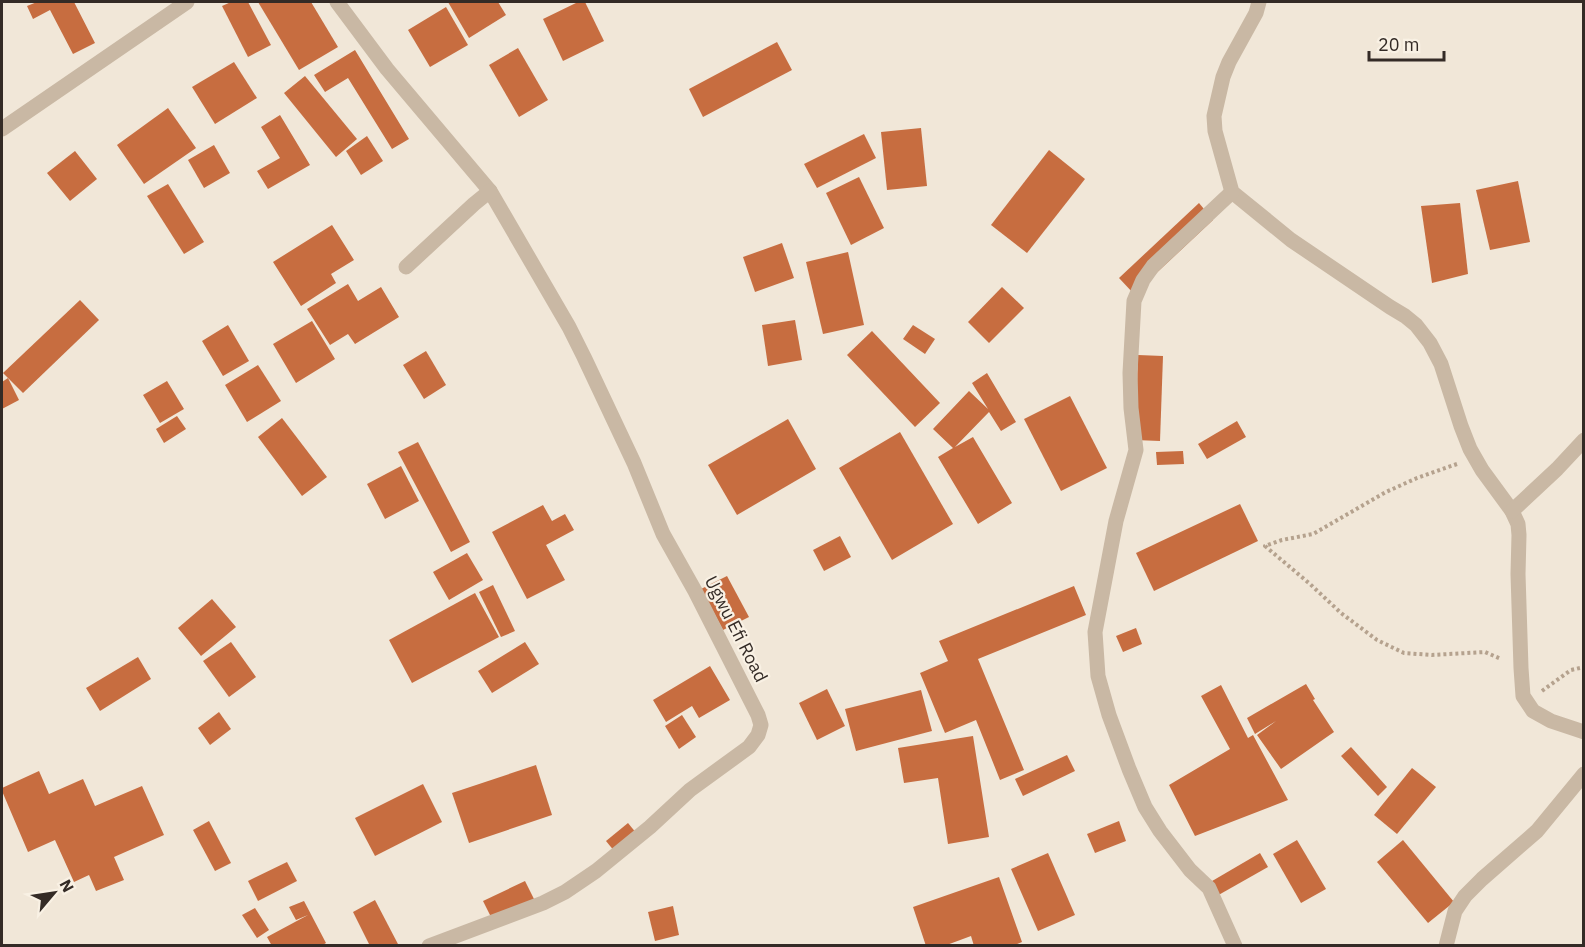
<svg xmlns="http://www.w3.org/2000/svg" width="1585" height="947" viewBox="0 0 1585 947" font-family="'IBM Plex Sans',sans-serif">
<rect width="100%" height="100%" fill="#f1e7d8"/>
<g fill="#c76d40">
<polygon points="37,2 74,2 95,43 73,54 50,10 33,19 27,6"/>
<polygon points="231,2 248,2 271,45 248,57 222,6"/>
<polygon points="258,2 311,2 338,47 299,70"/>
<polygon points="448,2 498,2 506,15 469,38"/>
<polygon points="578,2 585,2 604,41 563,61 543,19"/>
<polygon points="446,7 468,45 430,67 408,30"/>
<polygon points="777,42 792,70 703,117 689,89"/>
<polygon points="518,48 548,100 519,117 489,65"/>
<polygon points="355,50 409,139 392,149 348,78 325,92 314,75"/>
<polygon points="234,62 257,98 215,124 192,87"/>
<polygon points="305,76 357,139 336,157 284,93"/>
<polygon points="168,108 196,148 144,184 117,145"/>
<polygon points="280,115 310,165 268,189 257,171 280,158 261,127"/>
<polygon points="921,128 927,186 887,190 881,132"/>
<polygon points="864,134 876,158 817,188 804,164"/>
<polygon points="367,136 383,161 361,175 346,151"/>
<polygon points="214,145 230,173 204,188 188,160"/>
<polygon points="1049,150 1085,179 1027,253 991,225"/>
<polygon points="75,151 97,179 70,201 47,173"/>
<polygon points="859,177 884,228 851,245 826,193"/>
<polygon points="1518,181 1530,242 1490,250 1476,190"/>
<polygon points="168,184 204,242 184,254 147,196"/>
<polygon points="1199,203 1213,220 1134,294 1119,278"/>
<polygon points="1460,203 1468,274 1432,283 1421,206"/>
<polygon points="332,225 354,260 331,274 336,283 301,306 273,262"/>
<polygon points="782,243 794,278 755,292 743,257"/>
<polygon points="848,252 864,325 823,334 806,262"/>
<polygon points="348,284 358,301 381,287 399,317 355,344 348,334 330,345 307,309"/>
<polygon points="1002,287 1024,308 989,343 968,322"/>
<polygon points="80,300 99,320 23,393 3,373"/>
<polygon points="795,320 802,360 768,366 762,325"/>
<polygon points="312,321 335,359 296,383 273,344"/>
<polygon points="228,325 249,361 223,376 202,341"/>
<polygon points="913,325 935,339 925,354 903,339"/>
<polygon points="872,331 940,403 915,427 847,355"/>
<polygon points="426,351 446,385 424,399 403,365"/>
<polygon points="1138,355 1163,356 1160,441 1135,440"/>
<polygon points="258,365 281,401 247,422 225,385"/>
<polygon points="987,373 1016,422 1001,431 989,412 955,447 973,437 1012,503 978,524 938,457 953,448 933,429 969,391 988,409 972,383"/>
<polygon points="8,378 19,400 2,409 2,382"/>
<polygon points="167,381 184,409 160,423 143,395"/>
<polygon points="1070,396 1107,468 1061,491 1024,419"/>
<polygon points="177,416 186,429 164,443 156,429"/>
<polygon points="282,418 327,477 302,496 258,437"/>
<polygon points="788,419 816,469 737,515 708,465"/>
<polygon points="1237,421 1246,437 1207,459 1198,444"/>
<polygon points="900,432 953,524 892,560 839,468"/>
<polygon points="418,442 470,542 451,552 398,452"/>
<polygon points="1183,451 1184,464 1157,465 1156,452"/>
<polygon points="401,466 419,501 385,519 367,484"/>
<polygon points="1240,504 1258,541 1154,591 1136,553"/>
<polygon points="543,505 552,521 565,514 574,530 546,545 565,580 527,599 492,532"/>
<polygon points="840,536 851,557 824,571 813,550"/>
<polygon points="467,553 483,580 449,600 433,572"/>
<polygon points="727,576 749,617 723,630 701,589"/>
<polygon points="493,585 515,631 501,637 479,592"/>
<polygon points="1074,586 1086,615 978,659 1024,770 1000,780 976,720 945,733 920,673 948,661 939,641"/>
<polygon points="475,593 499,637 412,683 389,640"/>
<polygon points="212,599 236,627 201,656 178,628"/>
<polygon points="1136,628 1142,644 1123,652 1116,636"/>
<polygon points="231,642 256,677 229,697 203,661"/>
<polygon points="525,642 539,664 492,693 478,671"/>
<polygon points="138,657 151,679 100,711 86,688"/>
<polygon points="710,666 730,700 699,718 692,706 666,722 653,700"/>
<polygon points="1306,684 1315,699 1313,700 1334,732 1281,769 1257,735 1276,721 1255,734 1247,718"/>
<polygon points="1221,685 1248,738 1253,735 1288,800 1195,836 1169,785 1230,749 1201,696"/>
<polygon points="827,689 845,726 817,740 799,703"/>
<polygon points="921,690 932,731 856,751 845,709"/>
<polygon points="219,712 231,729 210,745 198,728"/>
<polygon points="682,715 696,737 679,749 665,726"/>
<polygon points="973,736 989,837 948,844 938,778 904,783 898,748"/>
<polygon points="1351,747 1387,787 1378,796 1341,756"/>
<polygon points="1067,755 1075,771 1023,796 1015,779"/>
<polygon points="536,765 552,815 469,843 452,793"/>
<polygon points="1412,768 1436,787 1397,834 1374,815"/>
<polygon points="39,771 49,794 83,779 95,806 142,786 164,835 114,857 124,880 96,891 89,875 74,882 55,840 28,852 2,791 2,788"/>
<polygon points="423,784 442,822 375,856 355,818"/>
<polygon points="209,821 231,863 215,871 193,830"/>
<polygon points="1119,821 1126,841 1095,853 1087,834"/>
<polygon points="628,823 637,834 615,852 606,841"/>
<polygon points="1297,840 1326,889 1301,903 1273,854"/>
<polygon points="1403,840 1454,902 1428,923 1377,862"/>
<polygon points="1048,853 1075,915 1038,931 1011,869"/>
<polygon points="1260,853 1268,867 1215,897 1207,884"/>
<polygon points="287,862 297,881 258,901 248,881"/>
<polygon points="999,877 1022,942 1012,946 974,946 971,936 944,946 926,946 913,907"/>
<polygon points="525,881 536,903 494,923 483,901"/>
<polygon points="375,900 399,946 370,946 353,912"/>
<polygon points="304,901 326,943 321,946 272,946 267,937 308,915 296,920 289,907"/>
<polygon points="673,906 679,935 655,941 648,912"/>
<polygon points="255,908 269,930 257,938 242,915"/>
</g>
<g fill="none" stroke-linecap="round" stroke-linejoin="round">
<g stroke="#b5a28e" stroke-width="4" stroke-dasharray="3 3" stroke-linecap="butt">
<polyline points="1457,464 1417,478 1386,492 1313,534 1282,540 1265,546 1310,584 1341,613 1377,640 1404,653 1432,655 1485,652 1501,659"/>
<polyline points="1542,691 1571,670 1584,667"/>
</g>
<g stroke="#c9b8a4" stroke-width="15">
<polyline points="337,2 387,69 490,191 569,327 584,357 634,463 663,534 695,591 758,715 761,725 758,735 749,747 690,790 650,827 596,871 565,892 543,903 429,946"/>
<polyline points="1259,2 1256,13 1229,62 1223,77 1214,116 1215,131 1232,192 1291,240 1390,307 1405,316 1416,325 1430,343 1441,364 1461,426 1470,449 1482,470 1512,511 1518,524 1519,535 1518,574 1521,668 1523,696 1533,711 1551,721 1584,732"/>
<polyline points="2,129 187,2"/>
<polyline points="1232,192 1153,266 1143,280 1134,301 1130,373 1131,408 1136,450 1116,521 1095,632 1098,676 1109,715 1129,769 1145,807 1160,831 1190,870 1209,888 1235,946"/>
<polyline points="406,267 474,204 490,191"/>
<polyline points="1512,511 1557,469 1584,440"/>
<polyline points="1446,946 1455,911 1465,896 1482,879 1537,831 1584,774"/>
</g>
</g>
<g text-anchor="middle" stroke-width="4.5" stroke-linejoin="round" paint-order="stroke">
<g font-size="18" fill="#342b26" stroke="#f9f1e4">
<text transform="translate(736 629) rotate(63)" y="6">Ugwu Efi Road</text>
</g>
</g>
<rect width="1585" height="947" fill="none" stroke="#342b26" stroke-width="6"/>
<g transform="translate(54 893) rotate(61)" stroke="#f9f1e4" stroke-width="4.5" paint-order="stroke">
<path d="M0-4.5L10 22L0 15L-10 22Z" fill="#342b26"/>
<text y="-9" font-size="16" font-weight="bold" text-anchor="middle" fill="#342b26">N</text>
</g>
<path d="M1369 51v9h75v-9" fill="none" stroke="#342b26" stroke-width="3"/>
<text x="1378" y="51" font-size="18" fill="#342b26" stroke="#f9f1e4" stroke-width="4.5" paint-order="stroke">20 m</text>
</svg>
